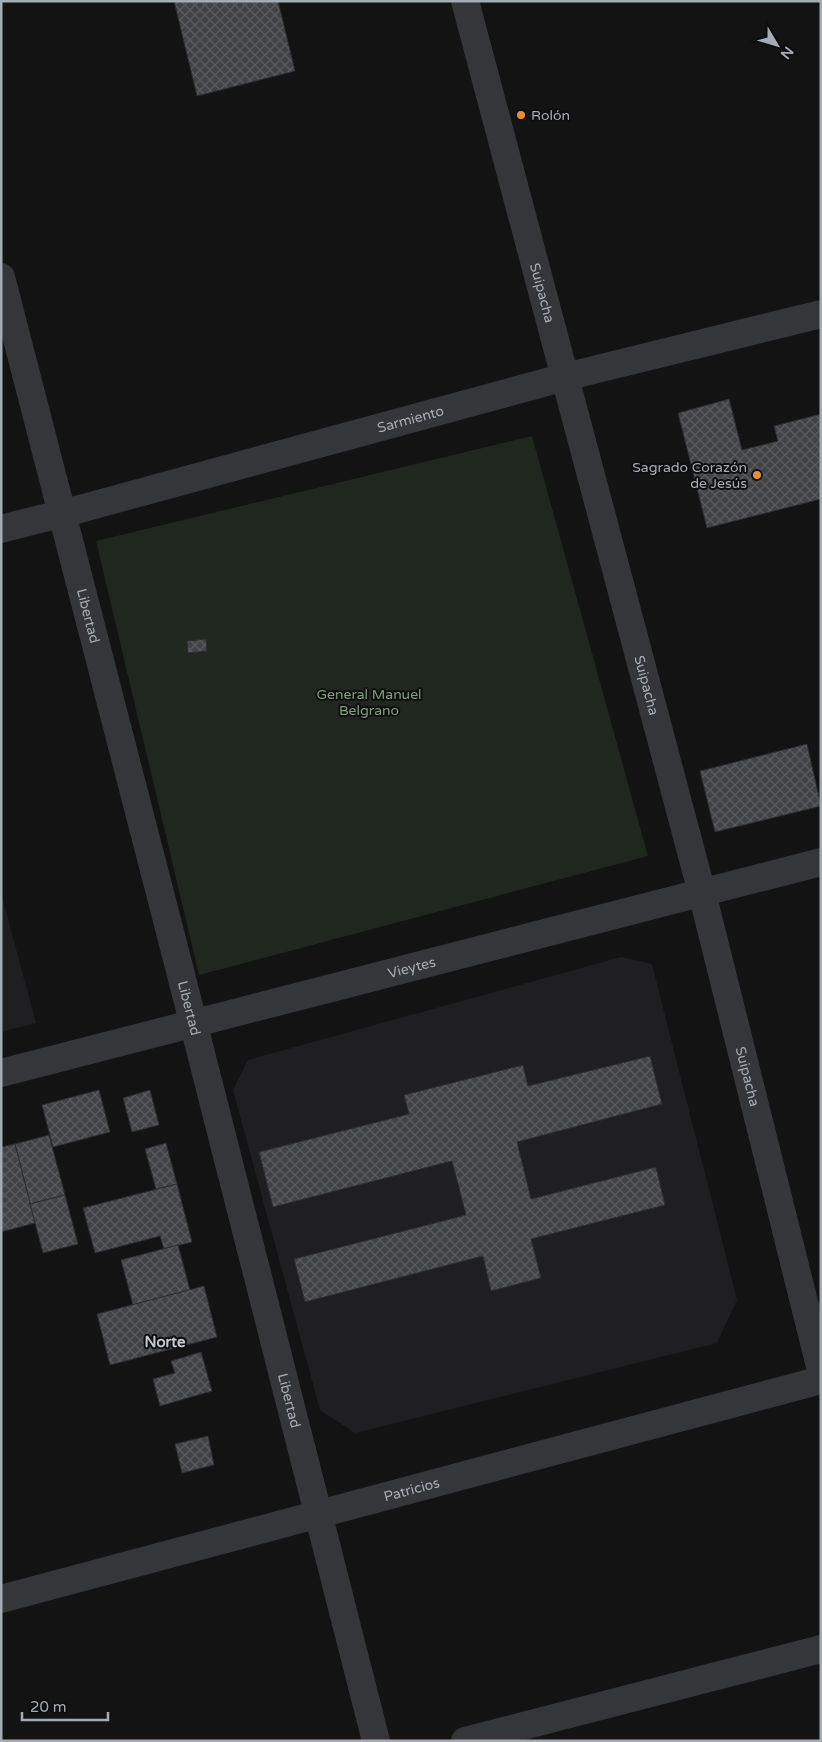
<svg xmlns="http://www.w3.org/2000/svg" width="822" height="1742" viewBox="0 0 822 1742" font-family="'Varela Round',sans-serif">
<defs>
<pattern id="building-cross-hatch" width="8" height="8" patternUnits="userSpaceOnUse" patternTransform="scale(1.25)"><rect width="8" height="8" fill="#424347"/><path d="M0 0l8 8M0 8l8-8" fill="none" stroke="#5a5b5f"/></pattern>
</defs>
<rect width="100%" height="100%" fill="#131314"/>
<g fill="#1f1f21">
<polygon points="1,893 36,1023 1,1032"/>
<polygon points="621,957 652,964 737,1300 717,1343 355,1433 320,1410 233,1090 248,1060"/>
</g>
<polygon fill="#1f271f" points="532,436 648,856 199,975 96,541"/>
<g fill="url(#building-cross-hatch)" stroke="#2d2d30">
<polygon points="174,1 278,1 295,71 197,96"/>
<polygon points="729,399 742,450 778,441 774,426 821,414 821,499 707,528 678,413"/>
<polygon points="206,639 207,651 188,653 187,641"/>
<polygon points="807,744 821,806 715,832 700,771"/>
<polygon points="650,1056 662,1104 517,1142 531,1199 656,1167 665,1205 531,1239 541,1278 491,1291 483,1256 305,1302 294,1259 466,1215 452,1161 273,1207 259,1152 409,1114 404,1095 523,1065 528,1086"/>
<polygon points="99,1090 110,1132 53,1147 42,1105"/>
<polygon points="150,1090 159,1125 132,1132 123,1098"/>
<polygon points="49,1135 65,1195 30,1204 15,1144"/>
<polygon points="166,1143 177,1184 156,1189 145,1149"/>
<polygon points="15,1144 35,1223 1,1232 1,1147"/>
<polygon points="177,1184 192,1242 164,1249 160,1236 95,1253 83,1208"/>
<polygon points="65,1195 78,1244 43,1253 30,1204"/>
<polygon points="178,1245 190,1290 133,1305 121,1260"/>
<polygon points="204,1286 217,1337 110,1365 97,1314"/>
<polygon points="201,1352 212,1391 160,1406 153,1379 175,1373 171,1361"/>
<polygon points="208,1436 214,1465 182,1473 175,1444"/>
</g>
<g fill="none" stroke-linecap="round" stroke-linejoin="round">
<g stroke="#343639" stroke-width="28">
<path id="s1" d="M465,1L702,893L821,1370"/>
<path id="s2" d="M1,277L177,959L376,1741"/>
<path id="s3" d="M1,529L76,510L565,377L821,314"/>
<path id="s4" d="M1,1073L821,862"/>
<path id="s5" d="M1,1599L821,1380"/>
<polyline points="465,1741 821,1649"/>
</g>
</g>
<g fill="#ec8c32" stroke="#0e0e0f" stroke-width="2">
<circle cx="521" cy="115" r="5"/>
<circle cx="757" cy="475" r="5"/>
</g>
<g text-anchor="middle" stroke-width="4" stroke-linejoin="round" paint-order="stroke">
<g font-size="14" fill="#a5acb4" stroke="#0e0e0f" text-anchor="start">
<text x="531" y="120">Rolón</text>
<text x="747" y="472" text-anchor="end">Sagrado Corazón<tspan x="747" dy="16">de Jesús</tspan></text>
</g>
<g font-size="14" fill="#a5acb4" stroke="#0e0e0f">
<text dy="5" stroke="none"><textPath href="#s1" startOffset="302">Suipacha</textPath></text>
<text dy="5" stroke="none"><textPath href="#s3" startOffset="424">Sarmiento</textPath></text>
<text dy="5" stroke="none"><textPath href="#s2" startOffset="350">Libertad</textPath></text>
<text dy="5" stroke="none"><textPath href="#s1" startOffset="708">Suipacha</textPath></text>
<text dy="5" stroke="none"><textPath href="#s4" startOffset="424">Vieytes</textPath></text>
<text dy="5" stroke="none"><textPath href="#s2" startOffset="755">Libertad</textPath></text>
<text dy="5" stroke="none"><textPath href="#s1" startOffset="1112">Suipacha</textPath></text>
<text dy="5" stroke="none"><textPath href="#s2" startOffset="1160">Libertad</textPath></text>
<text dy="5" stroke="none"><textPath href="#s5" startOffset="425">Patricios</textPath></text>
</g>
<g font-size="14" fill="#809f7c" stroke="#0e0e0f">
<text x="369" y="699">General Manuel<tspan x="369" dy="16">Belgrano</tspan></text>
</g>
<g font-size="15" font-weight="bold" fill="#c5cad1" stroke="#0e0e0f">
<text x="165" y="1347">Norte</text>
</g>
</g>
<rect width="822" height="1742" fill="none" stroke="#a5acb4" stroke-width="5"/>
<g transform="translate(777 45) rotate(128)" stroke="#0e0e0f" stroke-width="4" paint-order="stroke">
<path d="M0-4L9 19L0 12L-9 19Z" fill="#a5acb4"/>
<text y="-8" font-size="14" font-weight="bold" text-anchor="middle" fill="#a5acb4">N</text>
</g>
<path d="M22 1712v8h86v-8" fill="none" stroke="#a5acb4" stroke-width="2.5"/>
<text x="30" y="1712" font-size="15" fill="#a5acb4" stroke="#0e0e0f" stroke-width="4" paint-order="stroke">20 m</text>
</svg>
